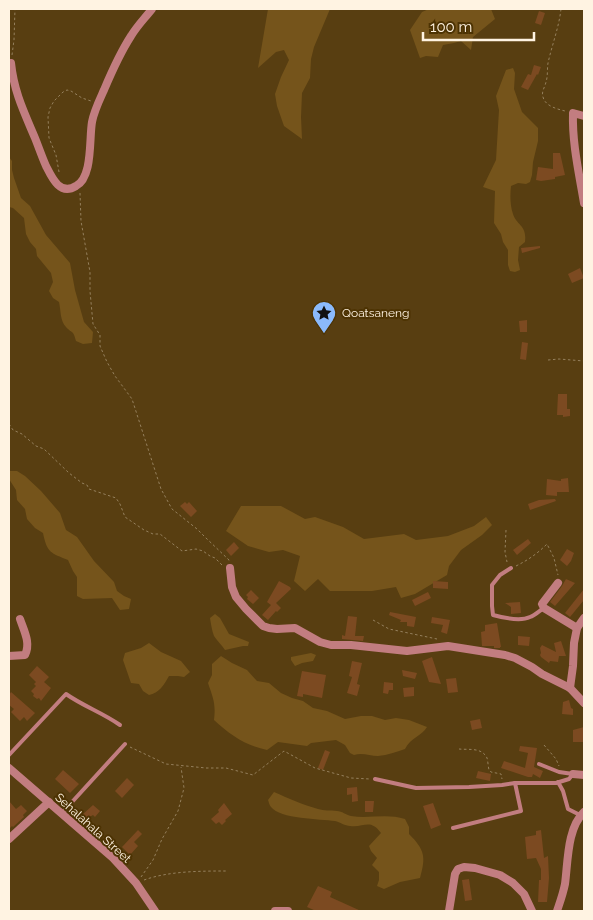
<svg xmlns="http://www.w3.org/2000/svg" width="593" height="920" viewBox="0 0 593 920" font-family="Raleway,sans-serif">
<rect width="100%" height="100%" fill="#583e11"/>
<g fill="#75541b">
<polygon points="268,9 330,9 314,47 311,59 310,78 302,93 301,117 302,139 284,126 277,106 275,94 281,77 289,60 284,50 276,52 258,68"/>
<polygon points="429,9 491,9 495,19 473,37 471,50 461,41 454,43 443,45 438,57 426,56 420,58 410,30 422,12"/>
<path d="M513,68L515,73L514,89L522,112L538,128V141L533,162L532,175L530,182L526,184L518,183L511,186C510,195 510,205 513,214C517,226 527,225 525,242L519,247L518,260L520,270L515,272L510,271L508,265V250L503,242L501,234L494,223L495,191L483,187L496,160L499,110L496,96L506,70Z"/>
<path d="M9,157L12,161V170L14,178L21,198L30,206L46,235L70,263L75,290L84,322L93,332L92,343L83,344L76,341C73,329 72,334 66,327C60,321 61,311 59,302L53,298L49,291L53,282L51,273L37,256L36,249L30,242L26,234L24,218L13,208L9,207Z"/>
<path d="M9,471H17L25,476L41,491L60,513L66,530L77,537L94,561L114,582L117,591L124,596L131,599L129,609L120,610L112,598L83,599L77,596V577L73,571L68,560C51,553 47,553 43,533L35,528L27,519L25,509L17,500L16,490L9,479Z"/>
<polygon points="241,506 281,506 305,519 315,517 343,527 364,539 404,534 416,540 448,536 474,526 486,517 492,525 482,535 461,550 449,566 447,575 415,594 401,598 396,587 372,591 330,591 318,579 305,591 294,581 300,556 283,550 269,552 248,546 226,531"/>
<path d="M215,614L220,618L229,634L249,642L248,646H243L225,650C222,645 217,641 214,636C212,631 211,624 210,618Z"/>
<path d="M149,643L161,652L181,661L190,672L184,677L178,676H169C164,685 159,693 149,695L143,691L139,684L131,683L123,660L125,653L141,648Z"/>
<polygon points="311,653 316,655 313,661 302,663 295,666 291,660 291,657"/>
<path d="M221,656L232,663L247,670L257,681L269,683L281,693L292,698L303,701L313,708L327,711L345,719L361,716H372L385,720L396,718L409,720L427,727C422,736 411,737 405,749C396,752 388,755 378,756C370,756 362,752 354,755L350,753L345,745L336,740L311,743L307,746L278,742L267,750C246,746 229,734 214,720C216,703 213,698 208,683L212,675V664Z"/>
<path d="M274,792C288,798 303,805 318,809C324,811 330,810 337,811C342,811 346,815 351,816C369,819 387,813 405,819L409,827V834C425,850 426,857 420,878L400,882L384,889L377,886L379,880V872L372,865L377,858L371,851L369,846L381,833C370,818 364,828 350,826C345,826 340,822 335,821C320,819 280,819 271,807C269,805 269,802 268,800Z"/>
</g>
<g fill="#7c4a21">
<polygon points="539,11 545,13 541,25 535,23"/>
<polygon points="534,65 541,67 538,75 537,74 528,90 521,87 528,74 531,75"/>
<polygon points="553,153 560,153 565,175 555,177 555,179 541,181 536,180 538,167 553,169"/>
<polygon points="540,246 540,248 522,253 521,248"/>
<polygon points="580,268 584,278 572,283 568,274"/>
<polygon points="527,320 527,332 520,332 519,321"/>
<polygon points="522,342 528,343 526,360 520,359"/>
<polygon points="558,394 567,394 567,409 570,409 570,416 563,417 563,415 557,415"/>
<polygon points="568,478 569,492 557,492 557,496 546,495 547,479 561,481 561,479"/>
<polygon points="555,499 556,501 530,510 528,504 539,500"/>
<polygon points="185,502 187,504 189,502 197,511 191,517 180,506"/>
<polygon points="528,539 531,543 517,555 513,550"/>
<polygon points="234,542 239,548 231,556 226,550"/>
<polygon points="567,549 574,553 571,561 567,566 560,560"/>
<polygon points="566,579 575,583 555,606 550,602 562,586"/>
<polygon points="279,581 290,587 291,589 276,603 281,608 277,612 276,611 268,620 262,615 271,605 267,602"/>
<polygon points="433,581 448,582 448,589 433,588"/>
<polygon points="584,589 584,600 570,617 565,613"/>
<polygon points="251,590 259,598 253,604 247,599 248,597 246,595"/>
<polygon points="428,592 431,598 415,606 412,600"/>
<polygon points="520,602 521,613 511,614 511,607 505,603"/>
<polygon points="390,612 416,617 414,627 407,626 407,622 400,622 401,620 389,615"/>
<polygon points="348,616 357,617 355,636 364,636 363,641 342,639 342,635 345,636"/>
<polygon points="432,617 450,620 447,634 441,632 443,625 431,623"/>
<polygon points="497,623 501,647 500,647 500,648 494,648 494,646 482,646 481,632 485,631 485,625"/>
<polygon points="518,636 530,637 529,646 518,645"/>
<polygon points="561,641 566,656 559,656 558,662 550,661 549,663 541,657 540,655 541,653 540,648 542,645 556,652 554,643"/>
<polygon points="432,657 441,684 429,682 422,661"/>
<polygon points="352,661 362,663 357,684 360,685 357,696 347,693 352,677 349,676"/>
<polygon points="37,666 49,677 44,682 51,688 41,701 39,698 37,699 33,696 34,694 31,691 36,686 34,684 36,682 29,675"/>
<polygon points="402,670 417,673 415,679 403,676"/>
<polygon points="302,671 326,675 322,698 303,694 303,697 297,696"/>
<polygon points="456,678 458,692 448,693 446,679"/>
<polygon points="384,682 393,683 393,690 389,690 388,694 383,693"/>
<polygon points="414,687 414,696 404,697 403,688"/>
<polygon points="11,692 35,713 27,721 24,717 20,721 11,712 14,709 9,705 9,695"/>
<polygon points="569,700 571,708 573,709 573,715 562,714 563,702"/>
<polygon points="480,719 482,728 472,730 470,721"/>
<polygon points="584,727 584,742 573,742 573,730"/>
<polygon points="520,746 537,748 534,767 543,771 540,778 533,774 532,777 528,777 501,768 504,761 525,768 528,753 519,751"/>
<polygon points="325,750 330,752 323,770 318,768"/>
<polygon points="63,770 79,784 70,793 55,779"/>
<polygon points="478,771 491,774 490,781 476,778"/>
<polygon points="127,778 134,785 122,798 115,791"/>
<polygon points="357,787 358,801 352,802 352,794 347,795 347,788"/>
<polygon points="9,801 16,809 21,805 27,811 23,815 24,817 13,827 12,826 9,829"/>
<polygon points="365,801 374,801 373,812 365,812"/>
<polygon points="224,803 232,814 225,820 226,821 222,825 219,822 216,824 211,819 219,812 218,810"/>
<polygon points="433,803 441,825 431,829 423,806"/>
<polygon points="93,805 100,811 95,817 93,815 86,819 82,815"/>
<polygon points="138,830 142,834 134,842 138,846 130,855 122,847"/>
<polygon points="541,830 544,858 548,856 549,878 547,902 538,902 539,880 541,880 541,869 536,858 527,859 525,837 536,835 536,831"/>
<polygon points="469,879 472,900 465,901 462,880"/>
<polygon points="318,886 332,892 330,897 361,911 316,911 307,907"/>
</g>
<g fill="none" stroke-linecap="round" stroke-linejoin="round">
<g stroke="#95805d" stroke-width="1" stroke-dasharray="2.5 2.5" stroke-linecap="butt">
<path d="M561,9C559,27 552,45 548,63C547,69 548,76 546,82C545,87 541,92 543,97C545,106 557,109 565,111"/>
<polyline points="12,55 14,40 15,9"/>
<polyline points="59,172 56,155 49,138 48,117 50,108 54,101 63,92 67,90 71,91 82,98 91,101"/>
<polyline points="80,193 81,221 90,272 90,291 93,324 100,335 100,346 107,362 115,376 132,399 161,489 172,509 197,529 206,538 229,560 229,561"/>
<polyline points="548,360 559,359 584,361"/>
<polyline points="9,424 13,430 22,434 36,446 44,449 69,473 82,483 87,485 89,489 116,498 120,504 125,517 144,530 153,534 160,534 182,551 196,549 203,551 210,556 215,558 223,566"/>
<polyline points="506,530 505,552 507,562"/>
<path d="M516,566C528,560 537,554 547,544L554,558L558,575"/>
<polyline points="373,620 389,629 437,639"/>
<polyline points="544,745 556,759 559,766"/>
<polyline points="130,747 166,764 206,768 226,768 253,775 284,751 315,768 351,778 370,779"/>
<path d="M459,749C468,750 482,747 487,758C488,761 488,766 489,770L491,772L501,774L502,779"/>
<polyline points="141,877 153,860 162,839 178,811 184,788 181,767"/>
<path d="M144,880C169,871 201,871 227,871"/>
</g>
<g stroke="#c27d80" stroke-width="4">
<path d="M511,568L500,575L492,585V606L493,615C504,618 520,622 530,617C535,615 539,611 544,608"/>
<path d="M9,755L66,694C83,706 103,713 120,725"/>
<polyline points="539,764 559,772 573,774"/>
<polyline points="375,779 416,788 469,787 502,785 515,783 556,783 569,779 573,774"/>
<polyline points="558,782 563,791 568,809 580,815"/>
<polyline points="62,813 125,744"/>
<polyline points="453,828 521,811 515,783"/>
</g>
<g stroke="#c27d80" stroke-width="8">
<path d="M11,63C14,92 24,112 35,138C39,148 42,157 46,166C52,178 60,196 76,186C93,177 89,139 92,122C94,111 99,101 104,90C112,71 120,53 131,36C137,26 145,18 152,9"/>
<path d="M584,116L573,113C572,143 579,173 584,203"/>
<polyline points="230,568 232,587 236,597 246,609 263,626 269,628 277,629 295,628 320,642 331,645 351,645 407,651 448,646 505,655 515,658 532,667 542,674 570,688 584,703"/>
<polyline points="558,583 542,604 544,608 577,628"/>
<path d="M9,656L25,655C31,643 24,631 20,619"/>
<polyline points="570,688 573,666 574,643 577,628 584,618"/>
<polyline points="9,768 113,858 136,883 155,911"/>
<polyline points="573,774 584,775"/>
<polyline points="9,839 49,802"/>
<polyline points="275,911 288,911"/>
<polyline points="449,911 455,874 458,869 464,867 475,868 500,875 513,883 524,894 532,911"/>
<path d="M557,911C560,902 563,894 565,884C568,862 567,828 584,812"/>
</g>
</g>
<defs>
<g id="sight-pin" transform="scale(1.25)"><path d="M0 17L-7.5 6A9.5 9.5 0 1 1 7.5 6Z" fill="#8bbafc" stroke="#4d3303"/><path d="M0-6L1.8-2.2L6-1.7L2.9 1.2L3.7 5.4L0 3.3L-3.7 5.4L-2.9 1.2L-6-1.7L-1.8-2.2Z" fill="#111"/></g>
</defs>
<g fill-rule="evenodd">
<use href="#sight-pin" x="324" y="313"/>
</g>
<g text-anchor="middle" stroke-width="4" stroke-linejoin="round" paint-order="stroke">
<g font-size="12" fill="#fff3e2" stroke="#4d3303" text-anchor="start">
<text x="342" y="317">Qoatsaneng</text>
</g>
<g font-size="12" fill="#fff3e2" stroke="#4d3303">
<text transform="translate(93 828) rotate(42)" y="4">Sehalahala Street</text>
</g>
</g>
<rect width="593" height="920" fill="none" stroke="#fff3e2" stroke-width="20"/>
<path d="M423 32v8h111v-8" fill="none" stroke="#fff3e2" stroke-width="2.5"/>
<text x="430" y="32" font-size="15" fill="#fff3e2" stroke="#4d3303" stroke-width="4" paint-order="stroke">100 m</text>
</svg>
